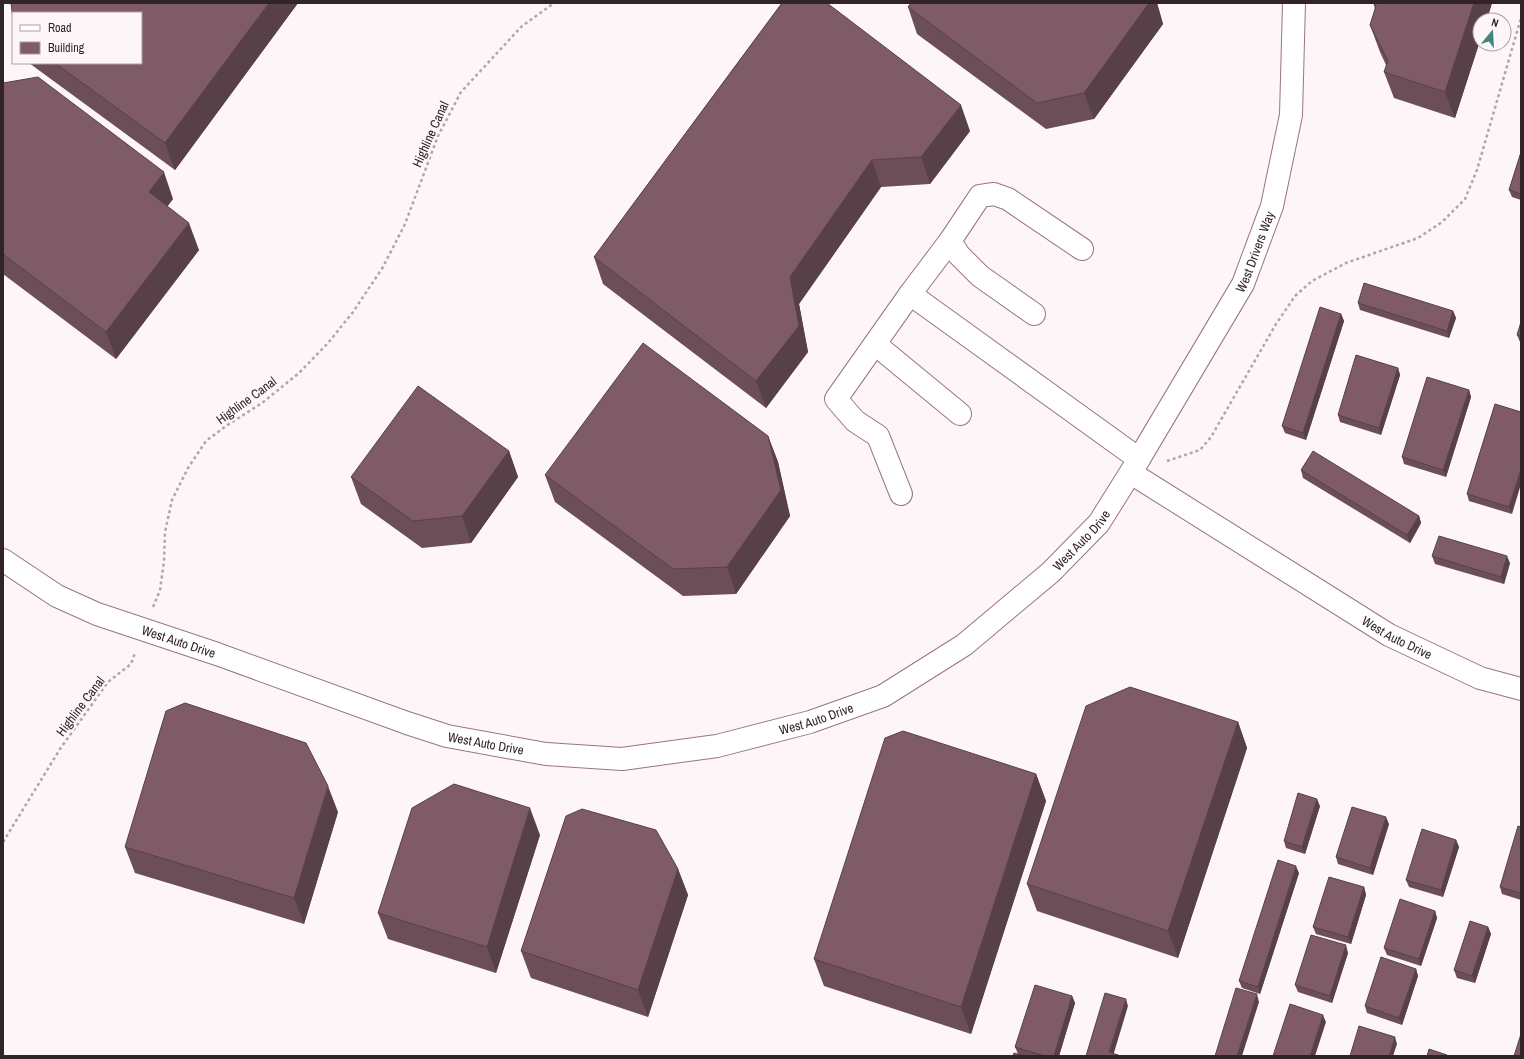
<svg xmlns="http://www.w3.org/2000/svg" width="1524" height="1059" viewBox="0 0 1524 1059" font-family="'Archivo Narrow',sans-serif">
<rect width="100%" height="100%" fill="#fef5f8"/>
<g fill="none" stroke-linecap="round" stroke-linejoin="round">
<g stroke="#997581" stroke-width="24">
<g id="minor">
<polyline points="950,241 910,294 1139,459"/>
<polyline points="1034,314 980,276 959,255 950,241 980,196 994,194 1008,199 1082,249"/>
<polyline points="875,344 960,414"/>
<path id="s1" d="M1131,473L1389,635L1480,678L1521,689"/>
<polyline points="901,494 878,436 855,421 836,399 910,294"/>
<path id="s2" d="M3,560L57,596L97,614L217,654L407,723L447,736L546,754L622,759L717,746L810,722L883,696L964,645L1051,572L1099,523L1139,459L1243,284L1272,206L1291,115L1294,3"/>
</g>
</g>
<g stroke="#b1a5a9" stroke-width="2.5" stroke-dasharray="3 3" stroke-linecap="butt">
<polyline points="1167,461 1200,450 1211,437 1276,324 1295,296 1312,281 1346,263 1418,238 1442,222 1465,199 1477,170 1521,18"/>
<polyline points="153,607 160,590 164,561 165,532 172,500 188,468 206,441 226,426 262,403 299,373 328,343 353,312 383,267 405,224 438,136 461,92 522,26 554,3"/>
<polyline points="3,842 60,749 108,682 131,664 135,653"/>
</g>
<use href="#minor" stroke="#fff" stroke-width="22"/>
</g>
<g fill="#6c4e59">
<polygon points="298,3 175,170 29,63 141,63"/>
<polygon points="782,3 970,131 930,184 881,187 799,304 808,352 766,408 603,284 594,257"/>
<polygon points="911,3 1157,3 1163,24 1094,119 1046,129 917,34 908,7"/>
<polygon points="1375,3 1492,3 1455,118 1394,98 1384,72 1386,65 1380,52 1370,25 1375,9 1374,5"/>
<polygon points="3,83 173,199 167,206 199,250 116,359 3,274"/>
<polygon points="1521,152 1521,200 1512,197 1509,190"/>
<polygon points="1358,303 1453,311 1456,318 1449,338 1360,310"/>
<polygon points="1341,314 1344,321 1306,440 1285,433 1282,426"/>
<polygon points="1521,322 1521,343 1520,342 1517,335"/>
<polygon points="1398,368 1400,375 1381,435 1340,422 1338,415"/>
<polygon points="1469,390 1471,397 1446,477 1404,464 1402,457"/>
<polygon points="1495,404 1512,514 1469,501 1467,494"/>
<polygon points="768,436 778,462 790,516 736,594 683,596 555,502 545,475"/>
<polygon points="509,451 518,477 471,543 422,548 361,504 351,477"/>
<polygon points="1301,470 1419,516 1421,523 1410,543 1303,478"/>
<polygon points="1432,556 1510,563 1504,584 1435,564"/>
<polygon points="1238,722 1247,748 1178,958 1037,911 1027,884"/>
<polygon points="1036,774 1046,801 971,1034 824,986 814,959"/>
<polygon points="1320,806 1305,854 1286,848 1284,841"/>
<polygon points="338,812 304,924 135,873 125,847"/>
<polygon points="1389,824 1373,875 1338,864 1336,857"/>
<polygon points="1521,827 1521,900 1502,894 1500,887"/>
<polygon points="540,835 496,973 388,939 378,913"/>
<polygon points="1456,840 1459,847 1443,897 1409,887 1406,880"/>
<polygon points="678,869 688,895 648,1017 531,978 521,951"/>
<polygon points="1299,873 1260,994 1242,988 1239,981"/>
<polygon points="1364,887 1366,895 1351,944 1316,934 1313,927"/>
<polygon points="1435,911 1437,918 1421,966 1387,955 1384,948"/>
<polygon points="1488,927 1491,934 1475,983 1457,978 1454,970"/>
<polygon points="1348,953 1332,1003 1298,992 1295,985"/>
<polygon points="1416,969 1418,976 1402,1025 1367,1013 1365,1006"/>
<polygon points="1072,996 1075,1003 1059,1056 1013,1056 1018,1054 1015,1047"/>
</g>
<g fill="#584048">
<polygon points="269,3 298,3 175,170 165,143"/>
<polygon points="1149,3 1157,3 1163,24 1094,119 1084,93"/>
<polygon points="1474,3 1492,3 1487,20 1480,20 1480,41 1455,118 1445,92"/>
<polygon points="961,105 970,131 930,184 921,157"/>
<polygon points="872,160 881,187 799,304 808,352 766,408 756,381 790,277"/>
<polygon points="164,172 173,199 158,219 149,192"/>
<polygon points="189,223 199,250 116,359 106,332"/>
<polygon points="1453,311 1456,318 1449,338 1447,331"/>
<polygon points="1341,314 1344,321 1306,440 1303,433"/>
<polygon points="1398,368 1400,375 1381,435 1379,428"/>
<polygon points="1469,390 1471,397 1446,477 1443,470"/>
<polygon points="768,436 778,462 790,516 736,594 727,567"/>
<polygon points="509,451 518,477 471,543 462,516"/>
<polygon points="1521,469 1521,484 1512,514 1509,507"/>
<polygon points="1419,516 1421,523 1410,543 1407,535"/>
<polygon points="1507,556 1510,563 1504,584 1501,577"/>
<polygon points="1238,722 1247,748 1178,958 1168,931"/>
<polygon points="1036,774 1046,801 971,1034 961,1007"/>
<polygon points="328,786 338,812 304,924 294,898"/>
<polygon points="1317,799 1320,806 1305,854 1302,847"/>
<polygon points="530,808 540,835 496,973 487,947"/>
<polygon points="1386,817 1389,824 1373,875 1370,868"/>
<polygon points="1456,840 1459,847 1443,897 1441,890"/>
<polygon points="1296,866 1299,873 1260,994 1258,987"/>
<polygon points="678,869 688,895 648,1017 638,990"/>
<polygon points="1364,887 1366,895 1351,944 1348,937"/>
<polygon points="1435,911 1437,918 1421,966 1419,959"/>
<polygon points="1488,927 1491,934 1475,983 1472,976"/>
<polygon points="1346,945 1348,953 1332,1003 1330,996"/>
<polygon points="1416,969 1418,976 1402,1025 1399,1018"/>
<polygon points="1257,994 1259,1002 1242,1056 1237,1056"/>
<polygon points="1072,996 1075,1003 1059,1056 1054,1056"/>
<polygon points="1126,999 1128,1006 1113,1056 1109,1052"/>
<polygon points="1323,1015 1326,1022 1315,1056 1310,1056"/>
<polygon points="1395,1037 1397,1044 1393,1056 1389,1056"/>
</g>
<g fill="#7e5b67" stroke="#584048">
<polygon points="11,3 269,3 165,143 55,63 141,63 141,13 13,13 13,20"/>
<polygon points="782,3 827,3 961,105 921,157 872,160 790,277 799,326 756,381 594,257"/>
<polygon points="911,3 1149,3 1084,93 1037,103 908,7"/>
<polygon points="1375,3 1474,3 1445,92 1384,72 1388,61 1370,25 1376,6 1374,5"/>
<polygon points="38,77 164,172 149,192 189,223 106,332 3,254 3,83"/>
<polygon points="1521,152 1521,194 1509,190"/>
<polygon points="1364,283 1453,311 1447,331 1358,303"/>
<polygon points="1320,307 1341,314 1303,433 1282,426"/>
<polygon points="1521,322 1521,336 1517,335"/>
<polygon points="643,343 768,436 781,490 727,567 673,569 545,475"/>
<polygon points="1356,355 1398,368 1379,428 1338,415"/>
<polygon points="1427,377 1469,390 1443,470 1402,457"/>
<polygon points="418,386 509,451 462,516 413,521 351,477"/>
<polygon points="1495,404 1521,412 1521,469 1509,507 1467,494"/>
<polygon points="1313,451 1419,516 1407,535 1301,470"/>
<polygon points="1439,536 1507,556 1501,577 1432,556"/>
<polygon points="1130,687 1238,722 1168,931 1027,884 1086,706"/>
<polygon points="185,703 306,743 328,786 294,898 125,847 166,711"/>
<polygon points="903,731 1036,774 961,1007 814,959 885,738"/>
<polygon points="454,784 530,808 487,947 378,913 412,808"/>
<polygon points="1298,793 1317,799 1302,847 1284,841"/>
<polygon points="1352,807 1386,817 1370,868 1336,857"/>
<polygon points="582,809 656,830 678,869 638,990 521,951 566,816"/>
<polygon points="1518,826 1521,827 1521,890 1520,893 1500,887"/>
<polygon points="1422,829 1456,840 1441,890 1406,880"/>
<polygon points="1278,860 1296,866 1258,987 1239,981"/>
<polygon points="1329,877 1364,887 1348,937 1313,927"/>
<polygon points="1400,899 1435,911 1419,959 1384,948"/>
<polygon points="1470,921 1488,927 1472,976 1454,970"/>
<polygon points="1311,935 1346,945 1330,996 1295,985"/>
<polygon points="1381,957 1416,969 1399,1018 1365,1006"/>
<polygon points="1035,985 1072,996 1054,1056 1045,1056 1015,1047"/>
<polygon points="1236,988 1257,994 1237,1056 1215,1056"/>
<polygon points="1105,993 1126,999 1109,1052 1121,1056 1086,1056"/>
<polygon points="1290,1004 1323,1015 1310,1056 1273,1056"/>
<polygon points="1359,1026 1395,1037 1389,1056 1350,1056"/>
<polygon points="1521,1034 1521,1056 1514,1056"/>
<polygon points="1429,1049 1447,1055 1447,1056 1427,1056"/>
<polygon points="1014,1053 1025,1056 1013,1056"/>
</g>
<g text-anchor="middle" stroke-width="4" stroke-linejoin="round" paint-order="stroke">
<g font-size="13" fill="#322328" stroke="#fef5f8">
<text transform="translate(430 134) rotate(-66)" y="5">Highline Canal</text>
<text dy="5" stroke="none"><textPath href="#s2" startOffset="1517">West Drivers Way</textPath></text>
<text transform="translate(246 400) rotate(-36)" y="5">Highline Canal</text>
<text dy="5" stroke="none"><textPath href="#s2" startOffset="1179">West Auto Drive</textPath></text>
<text dy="5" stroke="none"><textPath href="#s1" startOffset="313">West Auto Drive</textPath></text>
<text dy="5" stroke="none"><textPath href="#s2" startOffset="195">West Auto Drive</textPath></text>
<text transform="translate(80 706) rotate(-53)" y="5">Highline Canal</text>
<text dy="5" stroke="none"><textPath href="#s2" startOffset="855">West Auto Drive</textPath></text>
<text dy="5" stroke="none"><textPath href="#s2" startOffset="519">West Auto Drive</textPath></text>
</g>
</g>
<rect width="1524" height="1059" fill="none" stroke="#322328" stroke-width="8"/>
<rect x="12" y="12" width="130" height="52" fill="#fef5f8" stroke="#aca1a5"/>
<rect x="20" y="25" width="20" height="6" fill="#ffffff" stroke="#aca1a5"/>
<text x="48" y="32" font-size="12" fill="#322328">Road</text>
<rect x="20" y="42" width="20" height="12" fill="#7e5b67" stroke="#aca1a5"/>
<text x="48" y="52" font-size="12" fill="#322328">Building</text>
<g transform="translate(1492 32) rotate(18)"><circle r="19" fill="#fef5f8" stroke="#aca1a5"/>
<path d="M0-3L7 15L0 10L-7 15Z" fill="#41867c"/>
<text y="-6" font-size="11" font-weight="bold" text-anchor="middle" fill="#322328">N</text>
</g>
</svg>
